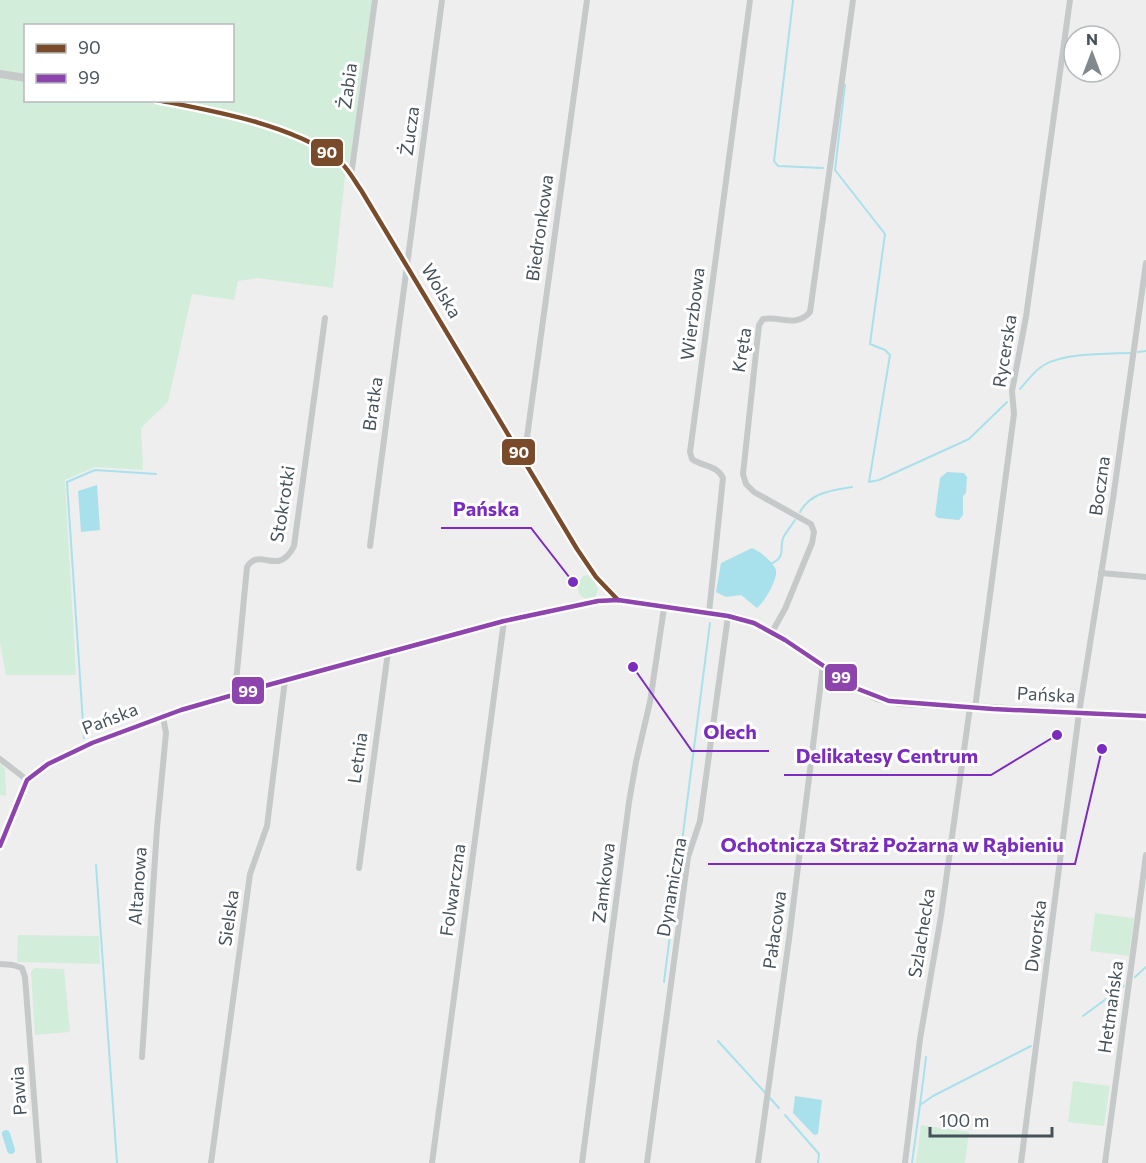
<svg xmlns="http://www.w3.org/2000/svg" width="1146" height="1163" viewBox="0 0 1146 1163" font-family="Commissioner,sans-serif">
<rect width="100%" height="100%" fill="#efeeee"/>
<g fill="#d3eddb" fill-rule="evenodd">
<path d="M0,0H372L351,154L345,177L333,288L257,278L238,281L234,300L192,294L168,402L141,428L143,470L95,467L65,480L76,675H6L0,643ZM26,26H232V100H26Z"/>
<path d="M587,575L592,578L598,589L595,598C588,600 584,599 579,594C577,586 578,582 583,576Z"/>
<polygon points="0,764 5,768 6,796 0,795"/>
<polygon points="1095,913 1134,918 1129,956 1090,951"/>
<polygon points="18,935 99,936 100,964 17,962"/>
<polygon points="34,968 64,969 70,1032 35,1035 31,972"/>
<polygon points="1073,1081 1110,1086 1104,1126 1068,1122"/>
<polygon points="921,1125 969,1132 965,1163 916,1163"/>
</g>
<g fill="#a8e1eb">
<polygon points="947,472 964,473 967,477 966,493 963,496 963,515 959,520 938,518 935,515 940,478"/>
<polygon points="97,485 100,530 81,532 78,491"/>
<path d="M752,548C760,551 773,562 776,570C778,579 764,603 757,608L741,595L726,597L716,592L721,563Z"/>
<polygon points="795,1096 822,1100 818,1134 814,1135 793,1113"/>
</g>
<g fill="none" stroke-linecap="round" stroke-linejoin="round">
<g stroke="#a8e1eb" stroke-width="2">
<polyline points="793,0 774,161 778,166 823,168"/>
<polyline points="845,85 835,170 885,234 870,344 885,350 890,355 869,482 879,480 969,439 1007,402"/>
<polyline points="1138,352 1146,351"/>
<path d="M1020,389C1027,381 1035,370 1044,365C1065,353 1105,354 1130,353"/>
<path d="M800,512C811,492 831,491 852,487"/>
<path d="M770,564C788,557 778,547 784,536C787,531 791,526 795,520"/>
<polyline points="84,738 67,482 95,470 156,474"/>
<polyline points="96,865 117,1163"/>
<polyline points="1135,977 1146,967"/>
<polyline points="664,982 710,623"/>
<polyline points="1083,1016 1124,986"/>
<polyline points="718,1041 779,1108"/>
<polyline points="920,1105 926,1057"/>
<polyline points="785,1115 819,1154 818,1163"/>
<polyline points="912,1163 920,1105 933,1096 1031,1046"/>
</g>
<polyline stroke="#a8e1eb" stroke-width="8" points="6,1134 11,1150"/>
<g stroke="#c6c9ca" stroke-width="6">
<polyline points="351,176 375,0"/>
<polyline points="524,459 587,0"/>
<polyline points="370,546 442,0"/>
<polyline points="1101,573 1146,577"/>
<path d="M709,613L723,478C717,465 703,467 692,459L690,452L750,0"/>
<path d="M772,632L785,609L812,543L814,532L811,524L754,492L746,484L743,474L759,325L763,319C781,316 796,328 810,312L853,0"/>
<path d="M240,693L236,682L247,567C260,546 278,578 294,546L325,318"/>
<polyline points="975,708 1014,414 1012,391 1026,317 1070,0"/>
<polyline points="0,759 27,780"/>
<polyline points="0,846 27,780 48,764 92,743 181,710 388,652 576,604 618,600"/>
<polyline points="359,868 388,652"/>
<polyline points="0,964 13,965 22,968 25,977 39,1163"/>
<polyline points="142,1057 157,828 166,733 163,717"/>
<polyline points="211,1163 250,874 267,826 285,680"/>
<polyline points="432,1163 504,621"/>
<polyline points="582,1163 629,802 636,762 650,702 664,608"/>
<polyline points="647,1163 688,857 700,821 728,616"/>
<polyline points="758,1163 789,939 823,665"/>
<polyline points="905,1163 920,1039 941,916 970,707"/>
<polyline points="1021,1163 1079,713 1113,499 1146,263"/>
<polyline points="1105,1163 1146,855"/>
</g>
<g stroke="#c6c9ca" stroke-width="8">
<polyline points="0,74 26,78"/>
<path d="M157,100C213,111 290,124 336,158C346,165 354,180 361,190L577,549L596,577L618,600L728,616L754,623L785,640L850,685L877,698L900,703L970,707L1146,716"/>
</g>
<g stroke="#fff" stroke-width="9">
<path id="bus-1" d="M157,100C213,111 290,124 336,158C346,165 354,180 361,190L577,549L596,577L618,600"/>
</g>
<g stroke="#fff" stroke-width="9">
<polyline id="bus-2" points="0,846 27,780 48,764 92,743 181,710 268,685 504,621 598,601 618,600 728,616 754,623 785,640 858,689 889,701 993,709 1146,716"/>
</g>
<use href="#bus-1" stroke="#7a4b2a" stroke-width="4.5"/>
<use href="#bus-2" stroke="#8e44ad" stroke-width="4.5"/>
</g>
<g text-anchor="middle" stroke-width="6" stroke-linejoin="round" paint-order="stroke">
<g font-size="18" fill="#46525a" stroke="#fff">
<text transform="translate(348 86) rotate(-82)" y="6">Żabia</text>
<text transform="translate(410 131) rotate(-82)" y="6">Żucza</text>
<text transform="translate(540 228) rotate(-82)" y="6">Biedronkowa</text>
<text transform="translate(441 291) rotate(59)" y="6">Wolska</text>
<text transform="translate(693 314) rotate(-83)" y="6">Wierzbowa</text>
<text transform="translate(742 350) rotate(-81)" y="6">Kręta</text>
<text transform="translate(1005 351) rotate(-81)" y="6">Rycerska</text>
<text transform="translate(373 404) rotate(-82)" y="6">Bratka</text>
<text transform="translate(1100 486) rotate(-82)" y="6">Boczna</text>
<text transform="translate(283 504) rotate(-81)" y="6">Stokrotki</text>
<text transform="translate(1046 695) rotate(3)" y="6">Pańska</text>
<text transform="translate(110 719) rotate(-21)" y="6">Pańska</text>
<text transform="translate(358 758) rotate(-82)" y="6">Letnia</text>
<text transform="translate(604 883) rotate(-83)" y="6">Zamkowa</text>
<text transform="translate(138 886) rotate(-86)" y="6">Altanowa</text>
<text transform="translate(672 887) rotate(-80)" y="6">Dynamiczna</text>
<text transform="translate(453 890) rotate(-82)" y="6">Folwarczna</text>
<text transform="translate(229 918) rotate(-82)" y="6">Sielska</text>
<text transform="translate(775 930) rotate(-82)" y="6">Pałacowa</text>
<text transform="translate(922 933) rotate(-81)" y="6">Szlachecka</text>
<text transform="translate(1036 936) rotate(-83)" y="6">Dworska</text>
<text transform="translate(1111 1007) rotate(-82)" y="6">Hetmańska</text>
<text transform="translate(19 1091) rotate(-94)" y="6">Pawia</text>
</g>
</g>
<path fill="none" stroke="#7b2cbf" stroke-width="2" d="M573 582L531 528H441M633 667L692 751H769M1057 735L991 775H784M1102 749L1075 864H708"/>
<g fill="#7b2cbf" stroke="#fff" stroke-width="2">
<circle cx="573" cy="582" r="6"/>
<circle cx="633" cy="667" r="6"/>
<circle cx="1057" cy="735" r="6"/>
<circle cx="1102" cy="749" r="6"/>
</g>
<g font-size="20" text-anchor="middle" font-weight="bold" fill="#7b2cbf" stroke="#fff" stroke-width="6" stroke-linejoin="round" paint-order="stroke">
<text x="486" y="516">Pańska</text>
<text x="730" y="739">Olech</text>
<text x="887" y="763">Delikatesy Centrum</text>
<text x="892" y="852">Ochotnicza Straż Pożarna w Rąbieniu</text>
</g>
<g stroke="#fff" stroke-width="2">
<rect x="310" y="138" width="34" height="29" rx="6" fill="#7a4b2a"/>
<rect x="501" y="438" width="35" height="28" rx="6" fill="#7a4b2a"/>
<rect x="824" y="663" width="34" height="29" rx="6" fill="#8e44ad"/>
<rect x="231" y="676" width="34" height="29" rx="6" fill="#8e44ad"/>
</g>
<g font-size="16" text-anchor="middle" font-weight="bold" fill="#fff">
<text x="327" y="158">90</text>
<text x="519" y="458">90</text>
<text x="841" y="683">99</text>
<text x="248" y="697">99</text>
</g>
<rect x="24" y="24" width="210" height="78" fill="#ffffff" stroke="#b5babd" stroke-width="1.5"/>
<rect x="36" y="44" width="30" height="9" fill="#7a4b2a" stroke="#b5babd" stroke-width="1.5"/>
<text x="78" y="54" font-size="18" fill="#46525a">90</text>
<rect x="36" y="74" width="30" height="9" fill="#8e44ad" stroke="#b5babd" stroke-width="1.5"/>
<text x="78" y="84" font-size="18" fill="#46525a">99</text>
<g transform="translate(1092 54)"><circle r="28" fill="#ffffff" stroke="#b5babd" stroke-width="1.5"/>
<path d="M0-4.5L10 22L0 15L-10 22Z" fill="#81898e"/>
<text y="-9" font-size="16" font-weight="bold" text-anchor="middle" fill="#46525a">N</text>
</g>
<path d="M930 1127v9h122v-9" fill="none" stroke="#46525a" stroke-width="3"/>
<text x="939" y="1127" font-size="18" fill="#46525a" stroke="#ffffff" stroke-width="4.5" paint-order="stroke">100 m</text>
</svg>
